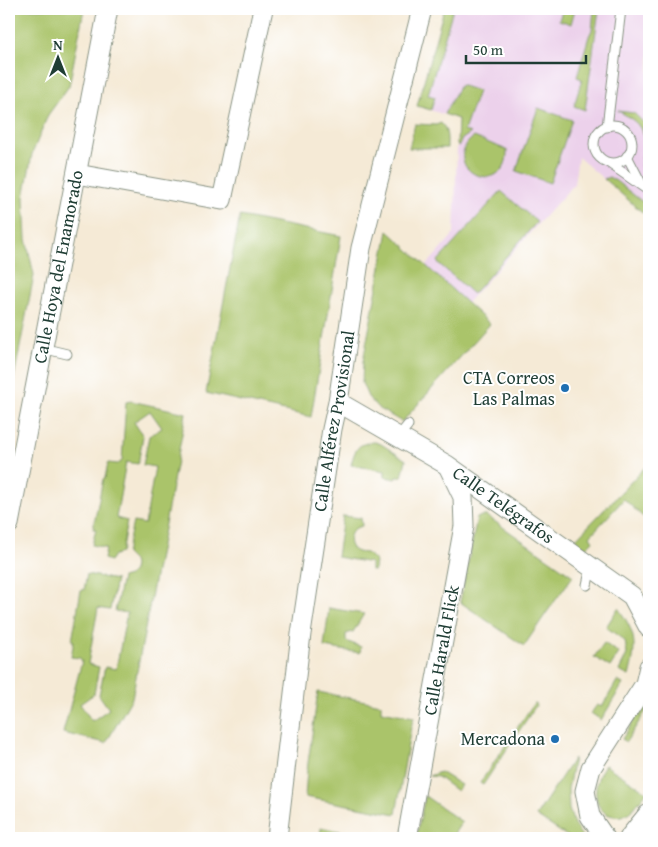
<svg xmlns="http://www.w3.org/2000/svg" width="658" height="847" viewBox="0 0 658 847" font-family="'Gentium Book Plus',serif">
<rect width="100%" height="100%" fill="#fff"/>
<filter id="ink" filterUnits="userSpaceOnUse"><feTurbulence type="fractalNoise" baseFrequency=".02" numOctaves="2"/><feDisplacementMap in="SourceGraphic" scale="10" xChannelSelector="R" yChannelSelector="G"/><feConvolveMatrix kernelMatrix="1 2 1 2 8 2 1 2 1" color-interpolation-filters="sRGB"/></filter>
<filter id="wash" filterUnits="userSpaceOnUse"><feTurbulence type="fractalNoise" baseFrequency=".0096" numOctaves="4" result="noise"/><feDisplacementMap in="SourceGraphic" scale="20" xChannelSelector="R" yChannelSelector="G"/><feGaussianBlur stdDeviation="1.12" result="paint"/><feColorMatrix in="noise" values="0 0 0 0 0 0 0 0 0 0 0 0 0 0 0 0 0 1.4 0 .05"/><feComposite in="paint" operator="in"/></filter>
<g filter="url(#wash)">
<rect width="100%" height="100%" fill="#f5ead6"/>
<polygon fill="#ecd1eb" points="444,9 649,9 649,218 578,157 574,184 467,303 426,266 454,234 458,119 417,106"/>
<g fill="#aac46a" stroke="#64804f">
<polygon points="9,9 84,9 69,86 48,115 32,154 24,198 26,239 34,275 9,403"/>
<polygon points="444,9 453,9 428,95 435,97 431,110 417,106"/>
<polygon points="563,9 575,9 571,24 559,20"/>
<polygon points="594,9 599,9 585,110 574,106 582,79 577,77 589,36 592,30"/>
<polygon points="460,85 478,91 464,131 471,133 462,139 459,146 457,145 458,119 444,114"/>
<polygon points="538,108 572,120 550,183 516,171"/>
<path d="M618,111L634,113L649,128V176L641,167C641,160 643,154 644,147C646,128 634,119 618,111Z"/>
<path d="M441,123C448,130 447,138 447,148H409L415,124L436,125Z"/>
<path d="M474,137L507,150C509,192 454,179 464,149C466,144 469,140 474,137Z"/>
<polygon points="609,177 616,181 649,207 649,218 604,179"/>
<polygon points="501,191 537,222 473,294 437,262"/>
<polygon points="240,216 341,236 311,417 206,393"/>
<polygon points="388,231 490,324 402,422 378,408 368,397 362,383 363,361"/>
<polygon points="131,401 186,413 132,698 106,743 63,733 82,661 80,658 71,657 74,641 72,641 81,590 84,590 87,574 116,580 110,610 98,608 88,664 99,667 94,694 80,704 92,721 109,709 99,695 105,667 116,669 127,613 115,611 122,578 129,576 133,571 134,565 133,561 126,554 133,522 145,524 155,467 143,465 149,436 162,428 150,411 134,422 143,436 138,464 126,462 116,518 127,521 121,553 114,555 110,561 104,559 106,548 92,545 96,529 93,529 103,479 105,478 108,463 118,464 122,461 126,402"/>
<path d="M375,442L381,444L406,460L402,477H397L396,479L385,477V471L351,465C355,449 357,443 375,442Z"/>
<polygon points="649,463 649,511 643,517 624,499 590,536 593,541 586,548 575,540"/>
<path d="M343,516L361,518L362,526C356,527 352,530 350,536C348,543 351,550 358,552C360,553 363,552 366,553C369,554 373,559 375,561L374,571L371,570V563L337,557Z"/>
<polygon points="481,516 487,516 573,576 547,612 524,646 460,602 477,518"/>
<polygon points="329,608 364,614 353,632 346,634 346,641 361,647 360,653 324,647"/>
<path d="M618,608C637,634 637,645 629,676L619,671L627,654L625,641L606,627Z"/>
<polygon points="604,643 619,653 610,667 594,657"/>
<polygon points="617,681 623,684 601,720 591,713 597,705 602,707"/>
<polygon points="318,692 381,704 381,711 414,717 411,727 396,814 305,797 307,770"/>
<polygon points="649,696 649,706 626,742 622,739"/>
<polygon points="534,703 537,704 483,785 480,783"/>
<polygon points="574,758 568,789 569,809 574,824 583,838 570,838 536,816"/>
<path d="M605,765L647,792C641,799 635,808 628,813C624,816 618,817 614,816C596,814 593,793 598,779C599,774 602,769 605,765Z"/>
<polygon points="440,772 461,785 457,791 438,777 429,776"/>
<polygon points="425,796 462,822 451,838 416,838"/>
<polygon points="321,828 346,832 344,838 320,838"/>
</g>
</g>
<g filter="url(#ink)">
<g fill="none" stroke-linecap="round" stroke-linejoin="round">
<g stroke="#8a9485" stroke-width="11">
<g id="service">
<circle cx="613" cy="144" r="19"/>
<polyline points="607,127 621,9"/>
<polyline points="627,156 641,183"/>
<polyline points="609,163 649,191"/>
<polyline points="42,348 67,354"/>
<polyline points="398,437 408,425"/>
<polyline points="587,585 591,567"/>
</g>
</g>
<g stroke="#8a9485" stroke-width="21">
<g id="minor">
<polyline points="77,174 222,200 263,9"/>
<path id="s1" d="M338,402L447,465L632,596L649,628"/>
<path id="s2" d="M9,524C41,352 76,181 108,9"/>
<path id="s3" d="M277,838L301,634L332,429L338,402L361,248L422,9"/>
<path id="s4" d="M407,838L464,526L463,497L449,468"/>
<polyline points="605,838 590,816 585,791 591,768 645,684 649,667"/>
</g>
</g>
<g stroke="#8a9485" stroke-width="26">
<polyline id="tertiary" points="632,838 649,817"/>
</g>
<use href="#service" stroke="#fff" stroke-width="9"/>
<use href="#minor" stroke="#fff" stroke-width="19"/>
<use href="#tertiary" stroke="#fff" stroke-width="24"/>
</g>
</g>
<g fill="#1f6fb2" stroke="#fff" stroke-width="2">
<circle cx="565" cy="388" r="5"/>
<circle cx="555" cy="739" r="5"/>
</g>
<g text-anchor="middle" stroke-width="4" stroke-linejoin="round" paint-order="stroke">
<g font-size="18" fill="#1f3d34" stroke="#fff">
<text dy="6" stroke="none"><textPath href="#s2" startOffset="262">Calle Hoya del Enamorado</textPath></text>
<text dy="6" stroke="none"><textPath href="#s3" startOffset="421">Calle Alférez Provisional</textPath></text>
<text dy="6" stroke="none"><textPath href="#s1" startOffset="195">Calle Telégrafos</textPath></text>
<text dy="6" stroke="none"><textPath href="#s4" startOffset="191">Calle Harald Flick</textPath></text>
</g>
<g font-size="18" fill="#1f3d34" stroke="#fff" text-anchor="end">
<text x="555" y="384">CTA Correos<tspan x="555" dy="21">Las Palmas</tspan></text>
<text x="545" y="745">Mercadona</text>
</g>
</g>
<rect width="658" height="847" fill="none" stroke="#fff" stroke-width="30"/>
<g transform="translate(58 58)" stroke="#ffffff" stroke-width="4" paint-order="stroke">
<path d="M0-4L9 19L0 12L-9 19Z" fill="#1f3d34"/>
<text y="-8" font-size="14" font-weight="bold" text-anchor="middle" fill="#1f3d34">N</text>
</g>
<path d="M466 55v8h120v-8" fill="none" stroke="#1f3d34" stroke-width="2.5"/>
<text x="473" y="55" font-size="15" fill="#1f3d34" stroke="#ffffff" stroke-width="4" paint-order="stroke">50 m</text>
</svg>
